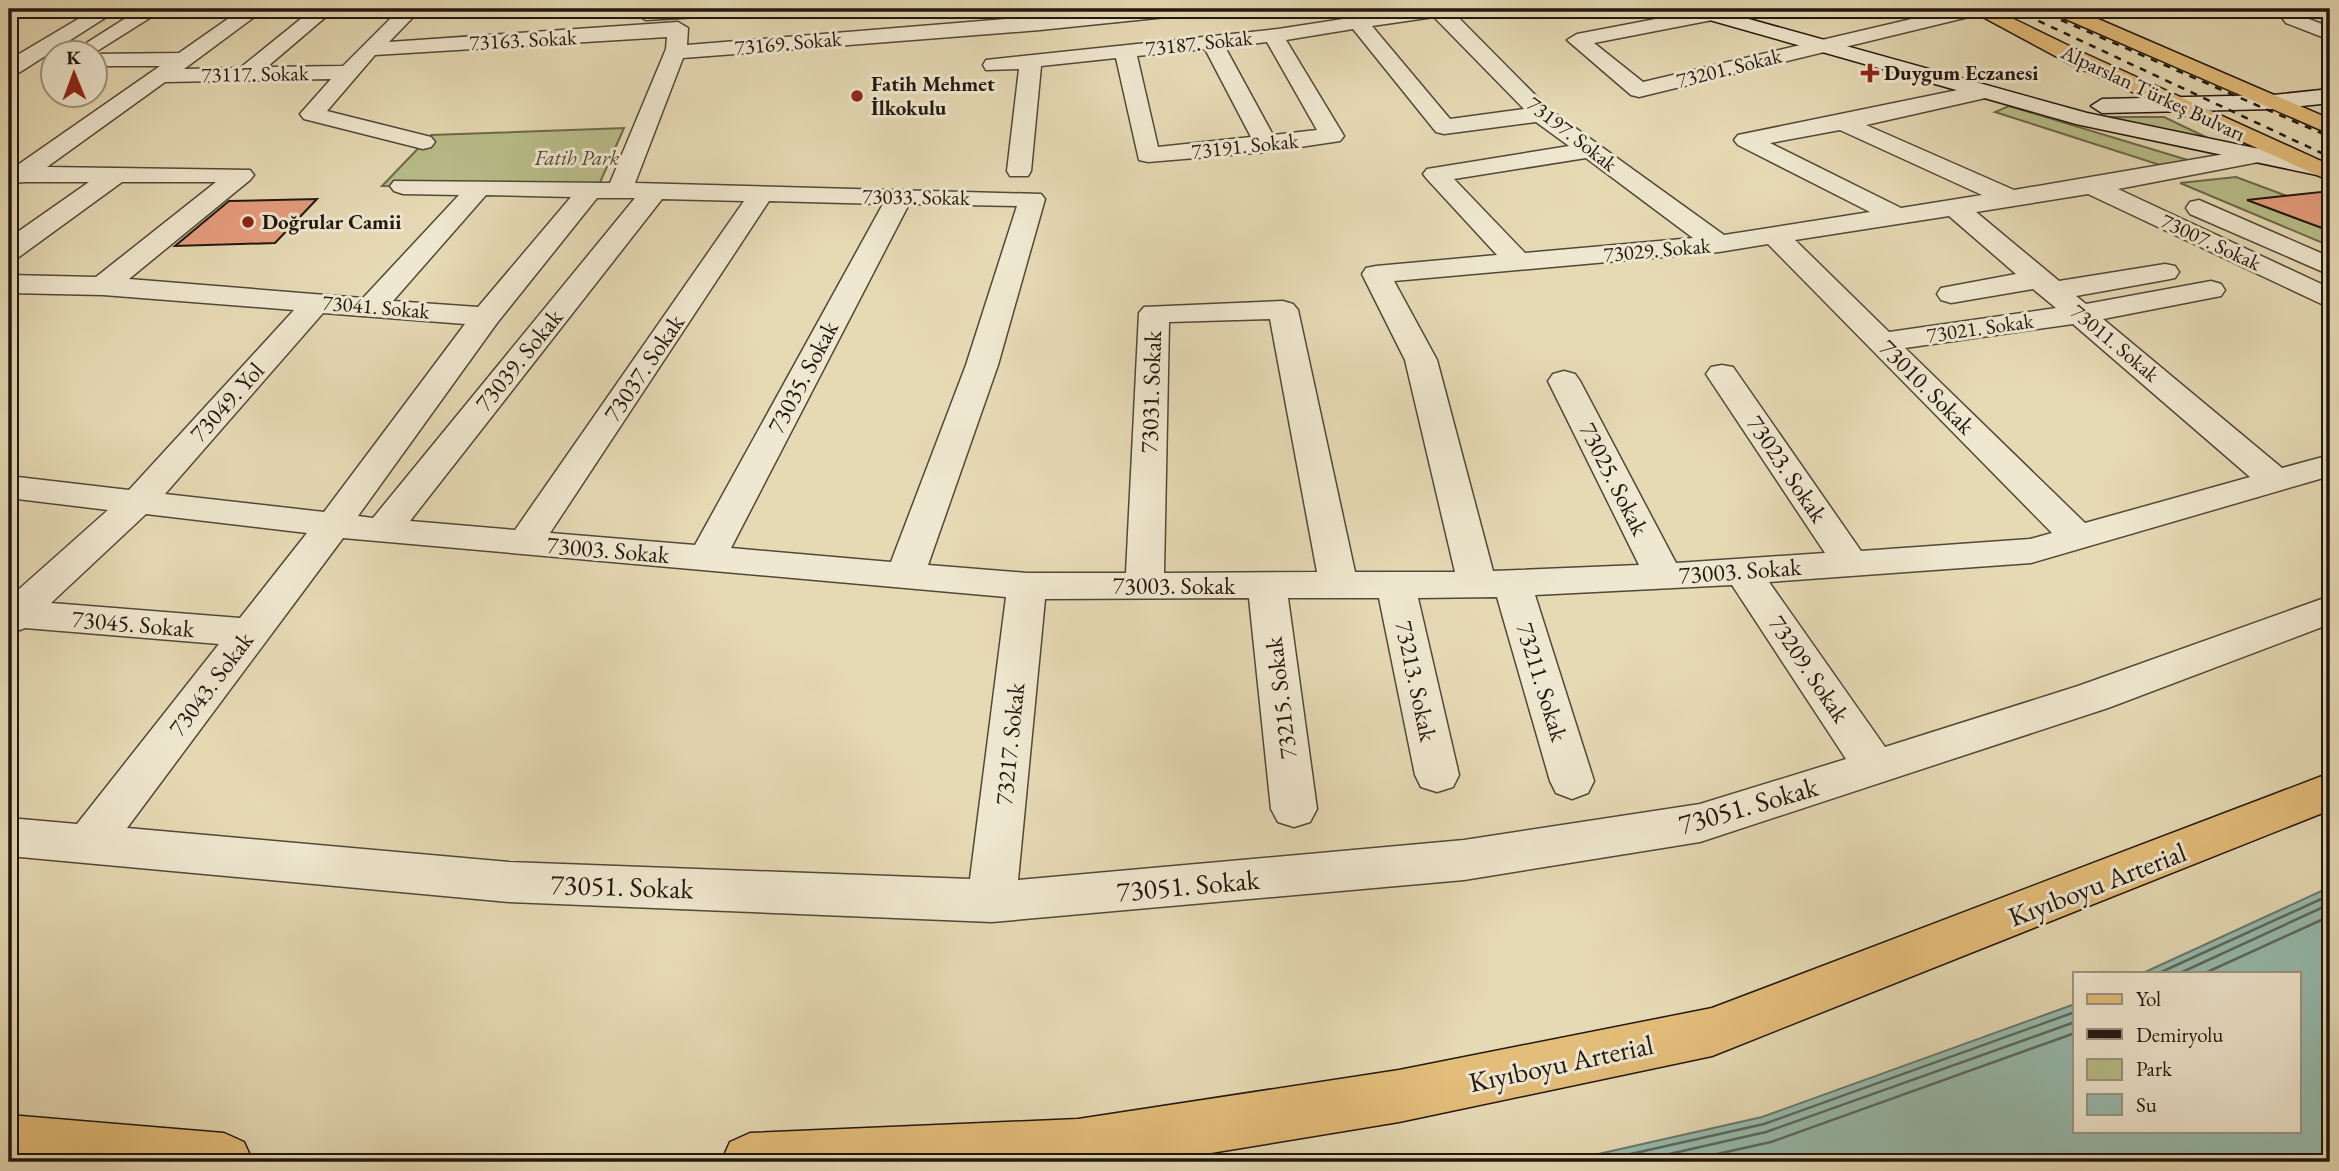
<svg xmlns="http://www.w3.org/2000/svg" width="2339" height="1171" viewBox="0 0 2339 1171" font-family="'EB Garamond',serif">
<rect width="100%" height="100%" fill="#e6dab5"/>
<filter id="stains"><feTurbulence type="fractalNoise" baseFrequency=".00286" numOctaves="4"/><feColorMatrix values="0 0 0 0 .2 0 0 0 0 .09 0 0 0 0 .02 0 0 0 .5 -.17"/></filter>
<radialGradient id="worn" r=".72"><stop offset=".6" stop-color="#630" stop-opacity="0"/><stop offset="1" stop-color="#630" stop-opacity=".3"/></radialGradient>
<g fill="#b9be8a" stroke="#6d6a4c" stroke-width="2">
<polygon points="2009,106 2201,164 2160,165 1995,112"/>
<polygon points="2109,117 2164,117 2258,162"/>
<polygon points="624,128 598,187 382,186 431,135"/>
<polygon points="2236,177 2330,212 2330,246 2180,183"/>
</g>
<polygon fill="#96bbae" stroke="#67796e" stroke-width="2" points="2330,887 2330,1162 1563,1162 1762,1117 2075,1004 2075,1131 2299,1131 2299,973 2143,973"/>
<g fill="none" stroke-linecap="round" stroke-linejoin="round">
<g stroke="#5c695e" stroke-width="2.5">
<polyline points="2159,973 2330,895"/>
<polyline points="2180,973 2330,904"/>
<polyline points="2205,973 2330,916"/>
<polyline points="1595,1162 1764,1124 2075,1012"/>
<polyline points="1634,1162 1766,1132 2075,1022"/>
<polyline points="1681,1162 1771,1142 2075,1033"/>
</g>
</g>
<g fill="#e59d7e" stroke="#21170f" stroke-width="2">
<polygon points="2330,191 2330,231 2247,200"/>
<polygon points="317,199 275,243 175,246 229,201"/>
</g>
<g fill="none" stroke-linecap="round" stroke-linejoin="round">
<g stroke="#524838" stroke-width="3">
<g id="minor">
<polygon points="95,9 119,9 17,74 9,75 9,60"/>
<polygon points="140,9 164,9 94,53 79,52 77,49"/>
<path d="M242,9H265L184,69L240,68L313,9H335L267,67L343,66L400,9H421L389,42L678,22L688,28L687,45L1130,9H1196L1186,15L1040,30L683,58L635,183L1041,194L1045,199L998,365L928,565L1027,573H1126L1139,313L1144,307L1283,301L1293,304L1298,310L1355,572H1455L1405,360L1362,274L1366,268L1376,266L1497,255L1427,179L1423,174L1427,169L1569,146L1536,122L1444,134L1436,132L1353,29L1286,40L1344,136L1340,141L1267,152L1148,162L1139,160L1116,58L1041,66L1031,171L1028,176H1010L1007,171L1019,69L986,70L983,65L986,60L1278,29L1408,9H1455L1453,12L1549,109L1724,235L1870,212L1738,145L1734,140L1738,135L1982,85L1990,87L1993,92L1990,97L1866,125L2014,190L2260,148L2269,150L2272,155L2269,160L2118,189L2330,288V308L2088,194L1976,212L2059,281L2165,264L2175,266L2179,272L2175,278L2165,280L2076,296L2086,304L2211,281L2221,284L2225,290L2221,296L2103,319L2282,468L2330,455V476L2031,563L1769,582L1885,747L2078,686L2330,596V624L2108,708L1700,842L1464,880L992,922L509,902L9,856V818L77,824L219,644L25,628L9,634V598L108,510L9,498V476L129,490L294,310L103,295L9,293V275L96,277L216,182H122L19,257L9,259V238L89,182H26L9,183V171L160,66H94V54L179,53ZM1434,17L1524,109L1450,119L1372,26ZM667,37L666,49L610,183L394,181L390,186L394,191L403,194L459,195L363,298L129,279L250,180L254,175L250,170L47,167L165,82L331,79L300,114L304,119L423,149L431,147L435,142L431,137L327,111L375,55ZM1267,42L1317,130L1273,135L1225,47ZM1205,49L1251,137L1158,147L1137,56ZM1840,130L1982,195L1901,208L1770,143ZM1586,158L1693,238L1525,253L1454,179ZM486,195L571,197L478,307L393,301ZM597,198H635L373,518L358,516L497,323ZM662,199L744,201L515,530L410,521ZM769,201L883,204L695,545L550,533ZM909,204L1017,206L966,365L891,562L731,548ZM1949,216L2016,274L1941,288L1937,294L1941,300L1951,303L2033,289L2056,308L1889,332L1795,240ZM1768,244L2052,533L2030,539L1861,551L1733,367L1722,365L1711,367L1706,374L1825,553L1676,563L1580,381L1575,374L1564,371L1553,374L1548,381L1639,565L1493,571L1437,360L1394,281L1719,252ZM323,313L465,324L324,512L165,494ZM1270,319L1317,572L1164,573L1169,322ZM2073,324L2250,477L2085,523L1905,348ZM146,514L307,533L240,618L51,603ZM343,538L1006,597L970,879L509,862L127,828ZM1732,585L1846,759L1700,804L1464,840L1018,880L1045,599L1249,598L1271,809L1278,822L1294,827L1310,822L1317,809L1288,598H1379L1415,775L1421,787L1437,792L1453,787L1459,775L1418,598L1497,597L1550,781L1556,793L1572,799L1588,793L1594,781L1535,595Z"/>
<polygon points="643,9 744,9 734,15 646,20 636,14"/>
<polygon points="1708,9 1748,9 1738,15 1594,43 1643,82 1954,9 1988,9 1985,13 1639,97 1631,95 1567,40 1577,34"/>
<polygon points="2293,13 2330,27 2330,40 2286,23 2283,19 2286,15"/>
<polygon points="2199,200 2330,257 2330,275 2190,214 2186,208 2190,202"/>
</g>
</g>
<g stroke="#21170f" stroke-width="3">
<g id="secondary">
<polygon points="1682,9 1713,9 2087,113 2317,161 2326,163 2329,168 2326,173 2317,175 2076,124 1685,13"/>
<polygon points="2330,89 2330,103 2273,109 2102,113 2091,106 2102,99 2273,95"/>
</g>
</g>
<g stroke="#21170f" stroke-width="3">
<g id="primary">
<polygon points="1968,9 1993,9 2088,55 2330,165 2330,181 2072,65"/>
<polygon points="2049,9 2075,9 2330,119 2330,134 2052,13"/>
<polygon points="2330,773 2330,810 1712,1056 1399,1122 1156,1162 721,1162 730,1142 750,1133 1078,1119 1399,1070 1712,1008"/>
<polygon points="9,1115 224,1133 244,1142 253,1162 9,1162"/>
</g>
</g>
<polyline stroke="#21170f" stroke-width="3.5" stroke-dasharray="4.5 2.5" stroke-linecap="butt" points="2323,220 2330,223"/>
<use href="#minor" fill="#efe7cf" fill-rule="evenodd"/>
<use href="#secondary" fill="#efe7cf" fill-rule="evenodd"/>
<use href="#primary" fill="#e3bd7a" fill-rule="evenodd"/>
<g stroke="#21170f" stroke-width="2.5" stroke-dasharray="7 7" stroke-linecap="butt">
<polyline points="2013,9 2330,157"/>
<polyline points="2061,20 2330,137"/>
</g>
</g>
<g fill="#8f2418" stroke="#efe7cf" stroke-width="2.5">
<path d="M1866.5 62.5h7v7h7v7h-7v7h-7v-7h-7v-7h7z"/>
<circle cx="857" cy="96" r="7"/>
<circle cx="248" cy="222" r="7"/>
</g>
<g text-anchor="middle" stroke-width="6" stroke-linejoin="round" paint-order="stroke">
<g font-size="21" fill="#21170f" stroke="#efe7cf">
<text transform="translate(523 40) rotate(-3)" y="7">73163. Sokak</text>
<text transform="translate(788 43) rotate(-5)" y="7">73169. Sokak</text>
<text transform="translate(1199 43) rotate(-6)" y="7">73187. Sokak</text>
<text transform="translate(1729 68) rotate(-14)" y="7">73201. Sokak</text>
<text transform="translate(255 74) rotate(-1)" y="7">73117. Sokak</text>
<text transform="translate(2153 93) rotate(25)" y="7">Alparslan Türkeş Bulvarı</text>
<text transform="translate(1572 134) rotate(38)" y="7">73197. Sokak</text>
<text transform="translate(1245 146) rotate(-6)" y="7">73191. Sokak</text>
<text transform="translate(916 197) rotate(1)" y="7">73033. Sokak</text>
<text transform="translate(2211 242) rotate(25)" y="7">73007. Sokak</text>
<text transform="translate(1657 250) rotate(-5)" y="7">73029. Sokak</text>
<text transform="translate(376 307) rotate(5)" y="7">73041. Sokak</text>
<text transform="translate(1980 328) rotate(-8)" y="7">73021. Sokak</text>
<text transform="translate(2115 343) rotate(40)" y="7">73011. Sokak</text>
</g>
<g font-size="21" font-weight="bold" fill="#21170f" stroke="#efe7cf" text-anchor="start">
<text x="1884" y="80">Duygum Eczanesi</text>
<text x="871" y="91">Fatih Mehmet<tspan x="871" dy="24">İlkokulu</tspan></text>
<text x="262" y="229">Doğrular Camii</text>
</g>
<g font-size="21" font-style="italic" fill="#4f4934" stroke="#efe7cf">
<text x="577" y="165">Fatih Park</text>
</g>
<g font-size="24" fill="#21170f" stroke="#efe7cf">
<text transform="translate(519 360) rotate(-51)" y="8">73039. Sokak</text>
<text transform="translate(644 368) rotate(-56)" y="8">73037. Sokak</text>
<text transform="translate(803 377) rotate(-62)" y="8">73035. Sokak</text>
<text transform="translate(1927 387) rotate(45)" y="8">73010. Sokak</text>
<text transform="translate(1151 392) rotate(-88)" y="8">73031. Sokak</text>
<text transform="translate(227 402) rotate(-48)" y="8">73049. Yol</text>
<text transform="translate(1787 469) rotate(56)" y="8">73023. Sokak</text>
<text transform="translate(1614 479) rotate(63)" y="8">73025. Sokak</text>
<text transform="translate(608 550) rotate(5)" y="8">73003. Sokak</text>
<text transform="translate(1740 571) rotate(-4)" y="8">73003. Sokak</text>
<text x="1174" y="594">73003. Sokak</text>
<text transform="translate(133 624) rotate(5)" y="8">73045. Sokak</text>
<text transform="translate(1809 669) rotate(56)" y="8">73209. Sokak</text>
<text transform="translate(1416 681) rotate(78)" y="8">73213. Sokak</text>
<text transform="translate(1542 682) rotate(73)" y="8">73211. Sokak</text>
<text transform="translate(211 684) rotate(-53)" y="8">73043. Sokak</text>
<text transform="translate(1281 698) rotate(-97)" y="8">73215. Sokak</text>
<text transform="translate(1010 744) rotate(-84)" y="8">73217. Sokak</text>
</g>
<g font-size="28" fill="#21170f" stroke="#efe7cf">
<text transform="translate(1748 805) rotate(-16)" y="10">73051. Sokak</text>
<text transform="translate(2097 884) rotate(-21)" y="10">Kıyıboyu Arterial</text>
<text transform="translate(1188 885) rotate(-5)" y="10">73051. Sokak</text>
<text transform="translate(622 886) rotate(2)" y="10">73051. Sokak</text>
<text transform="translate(1561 1063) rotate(-12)" y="10">Kıyıboyu Arterial</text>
</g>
</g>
<rect width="2339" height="1171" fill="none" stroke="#e6dab5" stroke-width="35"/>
<rect x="10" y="10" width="2318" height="1150" fill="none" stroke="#21170f" stroke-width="3.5"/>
<rect x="18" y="18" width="2304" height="1136" fill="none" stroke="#21170f" stroke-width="2"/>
<rect x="2073" y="972" width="228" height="161" fill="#efe7cf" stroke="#9d9482" stroke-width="2"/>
<rect x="2087" y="994" width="35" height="10" fill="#e3bd7a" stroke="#9d9482" stroke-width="2"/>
<text x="2136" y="1006" font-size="21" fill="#21170f">Yol</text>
<rect x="2087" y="1029" width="35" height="10" fill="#21170f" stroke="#9d9482" stroke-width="2"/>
<text x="2136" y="1042" font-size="21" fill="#21170f">Demiryolu</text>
<rect x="2087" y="1059" width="35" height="21" fill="#b9be8a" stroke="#9d9482" stroke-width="2"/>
<text x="2136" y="1076" font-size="21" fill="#21170f">Park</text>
<rect x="2087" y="1094" width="35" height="21" fill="#96bbae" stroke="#9d9482" stroke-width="2"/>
<text x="2136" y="1112" font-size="21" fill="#21170f">Su</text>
<g transform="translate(74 74) rotate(359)"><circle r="33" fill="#efe7cf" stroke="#9d9482" stroke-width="2"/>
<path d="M0-5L12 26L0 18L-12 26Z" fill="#8f2418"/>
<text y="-10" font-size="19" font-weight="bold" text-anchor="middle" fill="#21170f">K</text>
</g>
<rect width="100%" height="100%" filter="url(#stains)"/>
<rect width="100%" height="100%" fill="url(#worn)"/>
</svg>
